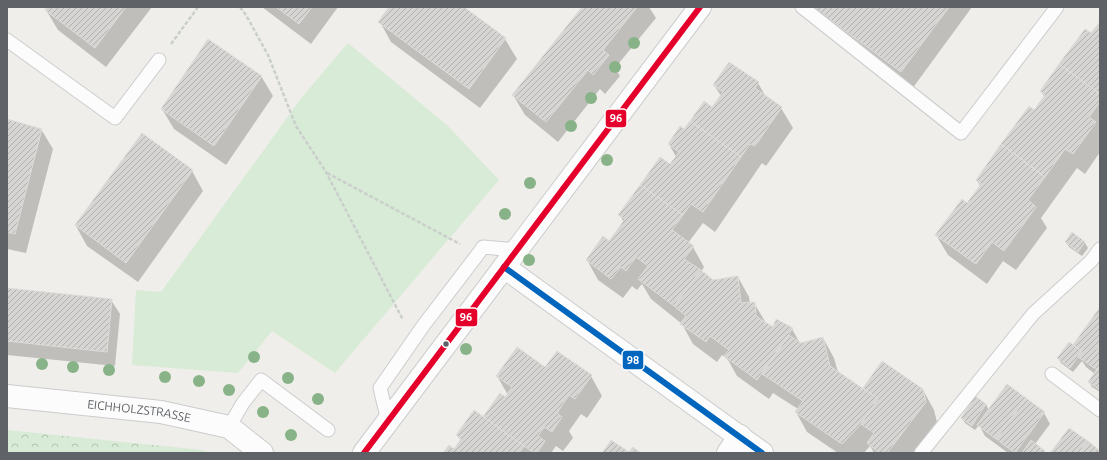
<svg xmlns="http://www.w3.org/2000/svg" width="1107" height="460" viewBox="0 0 1107 460" font-family="Ubuntu,sans-serif">
<defs>
<pattern id="forest-crowns" width="20" height="18" patternUnits="userSpaceOnUse"><rect width="20" height="18" fill="#d8ebd6"/><path d="M2 6a3 3 0 1 1 6 0M12 15a3 3 0 1 1 6 0" fill="none" stroke="#b2c2b1"/></pattern>
<pattern id="building-hatch" width="6" height="6" patternUnits="userSpaceOnUse"><rect width="6" height="6" fill="#d6d5d3"/><path d="M-1 1l2-2M0 6l6-6M5 7l2-2" fill="none" stroke="#b1b0af"/></pattern>
</defs>
<rect width="100%" height="100%" fill="#efeeea"/>
<polygon fill="#d8ebd6" points="348,43 448,126 499,180 335,373 272,331 238,373 132,365 136,290 161,292 302,97"/>
<polygon fill="url(#forest-crowns)" points="7,430 202,450 210,453 7,453"/>
<g fill="#0003">
<polygon points="49,7 152,7 106,67 58,30 46,10"/>
<polygon points="262,7 338,7 311,44"/>
<polygon points="390,7 462,7 505,39 517,59 480,108 391,42 380,22"/>
<polygon points="583,7 649,7 656,18 615,68 620,76 605,94 600,89 558,142 525,115 513,95"/>
<polygon points="801,7 972,7 912,89"/>
<polygon points="1100,23 1100,152 1085,174 1077,168 1041,218 1047,228 1016,270 1003,261 987,284 948,255 936,235 968,204 980,186 977,180 1035,112 1045,98 1041,91 1092,35"/>
<polygon points="261,76 273,96 226,165 174,129 162,109"/>
<polygon points="758,83 766,97 781,108 793,128 766,166 762,163 715,232 703,223 688,243 693,247 704,267 701,272 713,281 738,277 749,297 750,304 754,303 766,323 773,328 792,329 801,345 823,338 834,358 838,372 863,390 883,362 923,390 934,410 937,422 913,453 874,453 870,446 864,453 838,453 807,432 796,412 798,409 773,393 769,399 737,376 728,360 722,355 717,362 693,344 682,324 651,299 642,284 637,290 632,286 623,298 598,280 587,260 610,242 624,223 620,215 670,166 676,157 669,144 712,108 721,96 714,85"/>
<polygon points="7,120 41,129 53,149 26,253 7,249"/>
<polygon points="192,171 203,191 138,282 87,246 76,226"/>
<polygon points="1072,233 1085,243 1088,248 1082,256 1069,247 1066,242"/>
<polygon points="7,289 111,300 120,314 115,366 7,355"/>
<polygon points="1100,309 1100,392 1092,387 1089,382 1095,374 1086,367 1082,361 1073,372 1061,363 1058,358 1073,346"/>
<polygon points="545,369 591,376 602,396 587,418 581,414 569,431 573,438 563,451 556,446 551,453 445,453 454,451 461,441 457,435 483,418 506,398 508,395 497,376"/>
<polygon points="986,404 989,411 1044,413 1050,424 1035,444 1045,453 1008,453 985,436 979,425 975,430 965,423 962,418"/>
</g>
<g fill="url(#building-hatch)" stroke="#deddd9">
<polygon points="47,7 126,7 95,48 45,10"/>
<polygon points="276,7 312,7 299,24"/>
<polygon points="389,7 464,7 506,38 469,89 378,22"/>
<polygon points="582,7 637,7 603,50 609,55 593,75 588,70 546,122 512,95"/>
<polygon points="813,7 949,7 901,72"/>
<polygon points="1100,22 1100,94 1059,64 1085,29 1091,33"/>
<polygon points="208,39 262,76 214,146 161,109"/>
<polygon points="729,62 759,82 755,88 782,107 755,146 750,144 741,157 690,121 704,101 712,107 723,92 713,85"/>
<polygon points="1059,64 1100,94 1100,102 1089,117 1096,122 1073,154 1065,149 1045,177 1001,144 1029,106 1034,110 1045,95 1040,91"/>
<polygon points="7,119 42,129 15,234 7,232"/>
<polygon points="690,121 741,157 703,212 691,204 683,215 640,185 660,157 670,164 679,152 668,144 680,126 684,129"/>
<polygon points="142,133 193,170 126,263 75,225"/>
<polygon points="1001,144 1045,177 1028,200 1036,207 1004,251 992,242 976,264 935,235 962,199 967,203 981,184 976,180"/>
<polygon points="640,185 683,215 672,230 694,246 684,259 701,270 674,306 638,279 648,266 636,257 626,271 621,267 611,279 586,260 603,236 609,241 625,219 618,215"/>
<polygon points="1072,232 1085,242 1078,252 1065,242"/>
<polygon points="701,270 713,280 738,276 741,303 755,302 756,316 773,327 776,319 793,328 757,380 724,356 729,350 710,336 706,342 680,324 686,316 674,306"/>
<polygon points="7,288 112,299 107,352 7,341"/>
<polygon points="1100,307 1100,346 1087,363 1078,357 1082,351 1073,345"/>
<polygon points="789,335 801,343 823,337 830,366 878,399 861,424 842,444 795,412 803,401 762,374"/>
<polygon points="1069,342 1082,351 1070,368 1057,358"/>
<polygon points="1100,346 1100,365 1097,370 1087,363"/>
<polygon points="517,347 545,367 557,351 592,375 575,399 569,395 557,413 562,417 552,432 544,427 538,436 545,441 537,453 534,453 483,417 500,393 505,397 512,387 496,376"/>
<polygon points="882,361 923,389 926,402 888,452 879,453 867,443 874,433 861,424 878,399 863,388"/>
<polygon points="1100,365 1100,390 1088,382"/>
<polygon points="1007,384 1026,398 996,439 977,425"/>
<polygon points="975,396 986,404 972,426 961,418"/>
<polygon points="1026,398 1045,412 1015,453 996,439"/>
<polygon points="474,410 524,446 519,453 443,453 449,445 454,449 461,439 456,435"/>
<polygon points="1069,428 1088,441 1079,453 1050,453"/>
<polygon points="611,440 629,452 633,447 641,453 602,453"/>
<polygon points="1031,440 1045,451 1043,453 1022,453"/>
<polygon points="1088,441 1100,451 1100,453 1079,453"/>
</g>
<g fill="none" stroke-linecap="round" stroke-linejoin="round">
<g stroke="#cbcccc" stroke-width="15">
<g id="lane">
<polyline points="802,7 961,133 1057,7"/>
<polyline points="7,40 115,118 159,60"/>
<polyline points="1052,374 1100,410"/>
<polyline points="388,421 380,388 423,326 478,254 483,247 517,250"/>
<polyline points="229,427 243,403 261,380 328,430"/>
<polyline points="921,453 1033,314 1091,261 1100,249"/>
</g>
</g>
<g stroke="#cbcccc" stroke-width="24">
<g id="street">
<polyline points="504,267 762,453"/>
<path id="s1" d="M7,396L161,412L229,427L262,453"/>
<polyline points="364,453 700,7"/>
<polyline points="728,453 740,436"/>
</g>
</g>
<g stroke="#cacfcc" stroke-width="2.5" stroke-dasharray="4 2" stroke-linecap="butt">
<polyline points="240,7 246,15 268,55 296,126 326,172 403,320"/>
<polyline points="171,44 198,7"/>
<polyline points="327,173 460,244"/>
</g>
<use href="#lane" stroke="#fdfcfc" stroke-width="13"/>
<use href="#street" stroke="#fdfcfc" stroke-width="22"/>
<g stroke="#fff" stroke-width="9">
<polyline id="bus-1" points="504,267 762,453"/>
</g>
<g stroke="#fff" stroke-width="9">
<polyline id="bus-2" points="364,453 700,7"/>
</g>
<use href="#bus-1" stroke="#0065bd" stroke-width="6"/>
<use href="#bus-2" stroke="#e4002b" stroke-width="6"/>
</g>
<g fill="#88b388">
<circle cx="634" cy="43" r="6"/>
<circle cx="615" cy="67" r="6"/>
<circle cx="591" cy="98" r="6"/>
<circle cx="571" cy="126" r="6"/>
<circle cx="607" cy="160" r="6"/>
<circle cx="530" cy="183" r="6"/>
<circle cx="505" cy="214" r="6"/>
<circle cx="529" cy="260" r="6"/>
<circle cx="466" cy="349" r="6"/>
<circle cx="254" cy="357" r="6"/>
<circle cx="42" cy="364" r="6"/>
<circle cx="73" cy="367" r="6"/>
<circle cx="109" cy="370" r="6"/>
<circle cx="165" cy="377" r="6"/>
<circle cx="288" cy="378" r="6"/>
<circle cx="199" cy="381" r="6"/>
<circle cx="229" cy="390" r="6"/>
<circle cx="318" cy="399" r="6"/>
<circle cx="263" cy="412" r="6"/>
<circle cx="291" cy="435" r="6"/>
</g>
<circle fill="#5f6368" stroke="#fff" stroke-width="1.5" cx="446" cy="344" r="3.5"/>
<g text-anchor="middle" stroke-width="4" stroke-linejoin="round" paint-order="stroke">
<g font-size="12" fill="#5f6368" stroke="#fff">
<text dy="4" stroke="none"><textPath href="#s1" startOffset="133">EICHHOLZSTRASSE</textPath></text>
</g>
</g>
<g stroke="#fff" stroke-width="1.5">
<rect x="605" y="109" width="22" height="19" rx="4" fill="#e4002b"/>
<rect x="455" y="308" width="23" height="19" rx="4" fill="#e4002b"/>
<rect x="622" y="350" width="22" height="20" rx="4" fill="#0065bd"/>
</g>
<g font-size="11" text-anchor="middle" font-weight="bold" fill="#fff">
<text x="616" y="122">96</text>
<text x="466" y="321">96</text>
<text x="633" y="364">98</text>
</g>
<rect width="1107" height="460" fill="none" stroke="#5f6368" stroke-width="16"/>
</svg>
